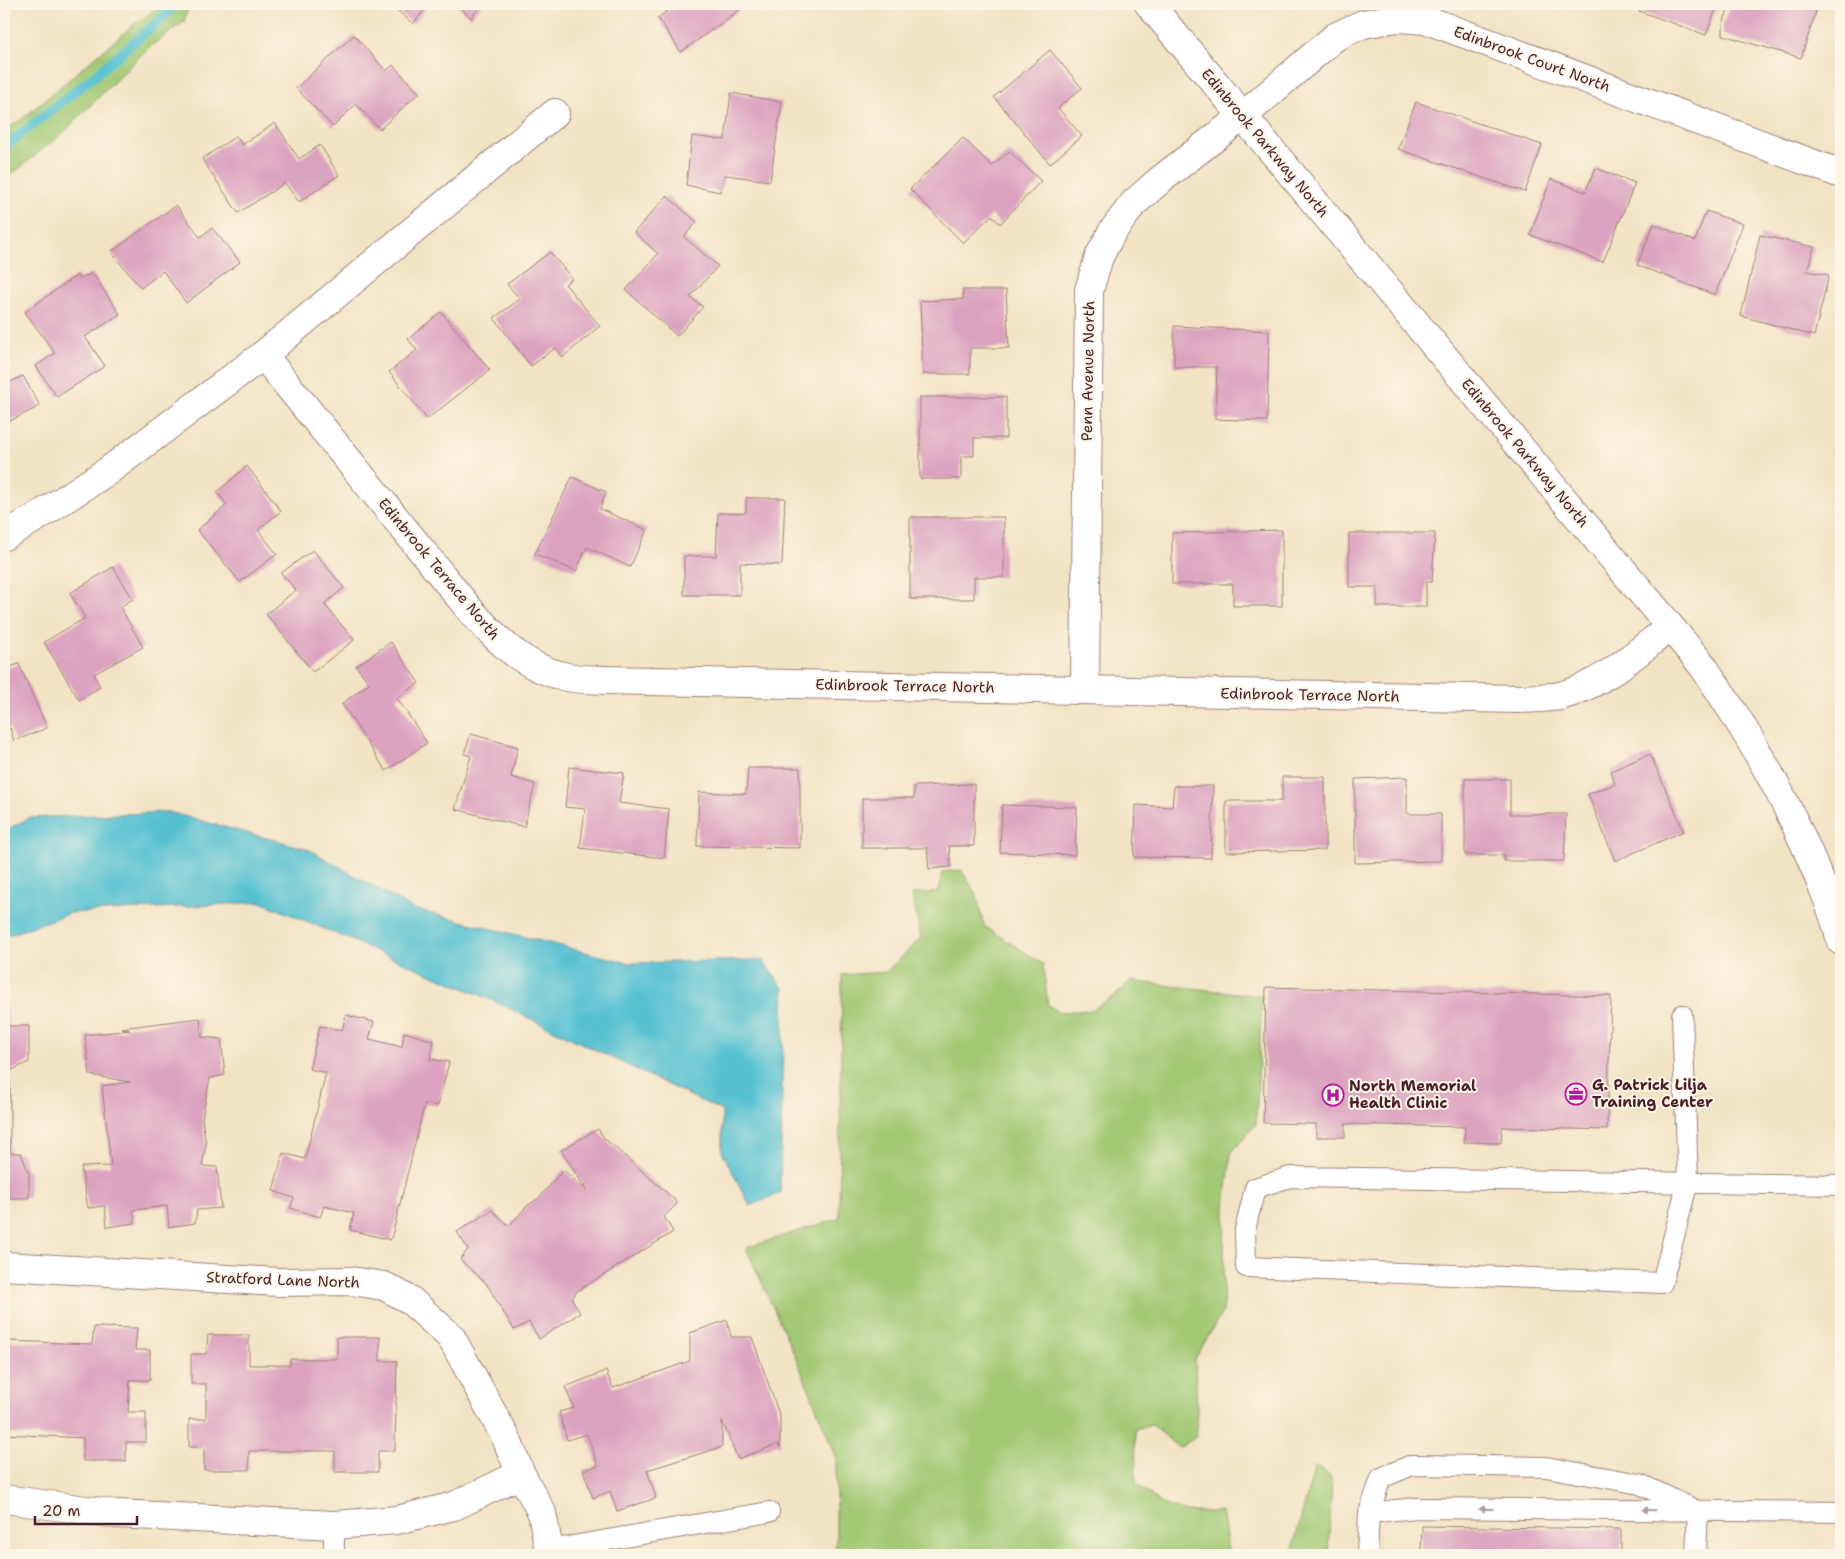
<svg xmlns="http://www.w3.org/2000/svg" width="1845" height="1559" viewBox="0 0 1845 1559" font-family="'Shantell Sans',sans-serif">
<rect width="100%" height="100%" fill="#fcf5e5"/>
<filter id="ink" filterUnits="userSpaceOnUse"><feTurbulence type="fractalNoise" baseFrequency=".02" numOctaves="2"/><feDisplacementMap in="SourceGraphic" scale="10" xChannelSelector="R" yChannelSelector="G"/><feConvolveMatrix kernelMatrix="1 2 1 2 8 2 1 2 1" color-interpolation-filters="sRGB"/></filter>
<filter id="wash" filterUnits="userSpaceOnUse"><feTurbulence type="fractalNoise" baseFrequency=".0096" numOctaves="4" result="noise"/><feDisplacementMap in="SourceGraphic" scale="20" xChannelSelector="R" yChannelSelector="G"/><feGaussianBlur stdDeviation="1.12" result="paint"/><feColorMatrix in="noise" values="0 0 0 0 0 0 0 0 0 0 0 0 0 0 0 0 0 1.4 0 .05"/><feComposite in="paint" operator="in"/></filter>
<g filter="url(#wash)">
<rect width="100%" height="100%" fill="#f2e3c5"/>
<g fill="#a2c974" stroke="#767450">
<polygon points="163,4 189,4 184,22 148,48 64,132 21,167 4,179 4,130 21,120 132,26"/>
<polygon points="961,870 976,893 984,926 1043,964 1048,1005 1059,1012 1091,1010 1115,996 1130,981 1262,996 1256,1124 1231,1153 1225,1206 1223,1311 1195,1359 1197,1407 1196,1437 1179,1448 1152,1425 1135,1429 1136,1483 1160,1503 1183,1512 1222,1512 1229,1555 836,1555 836,1456 797,1360 746,1248 839,1218 842,975 886,972 921,938 912,894 939,892 942,872"/>
<polygon points="1315,1466 1332,1478 1328,1555 1291,1555"/>
</g>
<polygon fill="#56c1d1" stroke="#50707e" points="168,812 308,849 413,909 629,963 762,960 784,989 780,1193 750,1206 722,1152 722,1111 494,1001 261,902 70,913 4,937 4,831 29,818"/>
<g fill="none" stroke-linecap="round" stroke-linejoin="round">
<polyline stroke="#56c1d1" stroke-width="10" points="4,147 82,86 161,19 175,4"/>
</g>
<g id="blocks">
<g fill="#dba3c0">
<polygon points="390,4 429,4 413,24"/>
<polygon points="456,4 482,4 471,18"/>
<polygon points="674,4 748,4 681,52 658,18 675,5"/>
<polygon points="1642,4 1718,4 1706,35 1639,11"/>
<polygon points="1730,4 1814,4 1818,5 1801,58 1723,35 1723,24"/>
<polygon points="354,35 386,71 393,65 419,93 380,129 356,104 333,127 296,88"/>
<polygon points="1050,50 1082,88 1058,108 1082,136 1050,164 994,97"/>
<polygon points="731,93 782,102 770,181 725,175 720,192 686,185 692,136 725,140"/>
<polygon points="1416,102 1542,145 1525,192 1398,149"/>
<polygon points="275,123 299,159 320,145 339,175 299,202 285,183 238,213 202,159 236,136 242,145"/>
<polygon points="963,138 992,166 1009,151 1041,181 1000,224 992,215 963,243 910,189"/>
<polygon points="1596,168 1635,183 1603,262 1530,235 1551,179 1585,192"/>
<polygon points="667,196 697,222 684,237 718,266 690,297 703,307 677,336 626,290 658,254 634,232"/>
<polygon points="176,205 200,237 212,228 240,262 186,303 163,271 141,288 111,252"/>
<polygon points="1706,211 1743,224 1715,295 1637,265 1654,224 1695,241"/>
<polygon points="1760,235 1814,247 1807,271 1829,275 1814,336 1741,316"/>
<polygon points="550,252 572,279 565,284 600,326 563,357 555,348 531,366 494,318 520,299 507,284"/>
<polygon points="92,273 120,314 85,337 105,366 57,397 36,366 55,353 25,312 77,275 79,279"/>
<polygon points="963,290 1006,290 1009,348 970,348 970,374 923,374 920,301 963,299"/>
<polygon points="441,312 490,370 427,419 389,372 417,350 408,339"/>
<polygon points="1174,326 1269,331 1267,421 1215,419 1217,367 1174,367"/>
<polygon points="4,374 8,383 23,376 40,406 4,424"/>
<polygon points="920,397 1006,397 1006,438 974,438 974,456 961,456 961,479 920,479"/>
<polygon points="247,466 281,511 258,530 277,554 240,582 197,530 227,505 217,492"/>
<polygon points="572,477 606,492 600,509 647,530 630,567 587,547 576,571 535,554"/>
<polygon points="746,498 785,498 782,565 740,563 740,595 684,595 684,556 716,556 718,513 746,513"/>
<polygon points="910,517 1004,517 1004,577 974,577 974,599 910,599"/>
<polygon points="1282,530 1282,606 1233,606 1233,584 1172,584 1172,533"/>
<polygon points="1349,533 1435,533 1432,582 1426,582 1426,607 1377,607 1377,587 1349,587"/>
<polygon points="313,550 344,588 324,604 354,640 313,672 266,614 296,590 281,573"/>
<polygon points="113,567 133,599 120,607 143,647 94,674 100,687 79,700 44,642 85,618 70,593"/>
<polygon points="391,642 419,683 397,698 427,743 386,771 342,704 369,683 356,666"/>
<polygon points="19,664 47,728 14,741 10,728 4,730 4,669"/>
<polygon points="471,734 518,747 511,777 535,784 524,827 455,809 471,756 464,754"/>
<polygon points="1650,754 1684,831 1615,861 1588,794 1615,784 1611,771"/>
<polygon points="569,767 624,773 619,803 669,809 664,858 580,848 585,809 565,807"/>
<polygon points="748,768 800,768 800,848 697,846 699,792 746,794"/>
<polygon points="1282,777 1325,777 1325,850 1226,852 1226,801 1282,801"/>
<polygon points="1407,777 1407,814 1441,814 1441,861 1355,863 1355,779"/>
<polygon points="1465,779 1510,779 1510,814 1566,814 1564,861 1504,861 1504,855 1465,855"/>
<polygon points="974,784 974,846 949,846 951,867 929,869 927,848 862,848 862,798 914,798 914,786"/>
<polygon points="1174,786 1213,786 1211,858 1134,857 1136,805 1172,807"/>
<polygon points="1002,805 1077,807 1075,855 1000,852"/>
<polygon points="1266,987 1611,996 1607,1130 1502,1127 1501,1143 1464,1142 1465,1127 1345,1124 1345,1137 1316,1137 1316,1124 1263,1123"/>
<polygon points="4,1009 8,1009 8,1026 29,1026 29,1062 10,1071 10,1153 21,1153 29,1174 29,1198 6,1198 6,1215 4,1215"/>
<polygon points="346,1015 374,1022 369,1039 402,1047 404,1032 434,1041 430,1059 449,1062 438,1106 425,1103 391,1240 350,1230 354,1213 324,1206 320,1217 290,1208 294,1198 273,1191 283,1153 305,1159 326,1073 309,1069 320,1026 342,1030"/>
<polygon points="200,1018 202,1037 221,1039 225,1075 210,1078 202,1119 206,1144 202,1166 217,1167 221,1208 197,1210 195,1223 169,1227 167,1206 133,1210 135,1223 107,1227 105,1206 88,1208 81,1167 111,1166 102,1086 130,1082 90,1075 85,1035 130,1030 121,1028"/>
<polygon points="598,1129 604,1138 673,1198 677,1204 664,1217 673,1232 576,1292 572,1299 580,1313 539,1339 529,1322 514,1330 486,1283 460,1260 468,1249 457,1232 492,1210 509,1226 527,1206 539,1198 563,1170 587,1191 561,1150"/>
<polygon points="4,1316 8,1316 6,1341 92,1344 94,1327 137,1328 135,1350 150,1350 150,1380 130,1380 128,1412 146,1412 146,1442 126,1442 126,1461 83,1461 83,1438 4,1434"/>
<polygon points="727,1320 731,1337 752,1337 780,1417 780,1448 778,1444 738,1459 722,1421 722,1447 647,1470 656,1498 617,1511 610,1491 593,1498 583,1470 598,1466 587,1434 567,1440 559,1412 574,1408 565,1387 606,1371 613,1388 690,1361 690,1333"/>
<polygon points="208,1335 249,1335 249,1365 290,1365 290,1359 337,1359 337,1337 380,1337 380,1361 397,1361 395,1451 378,1451 378,1472 335,1472 335,1451 249,1451 249,1470 204,1470 204,1447 189,1447 189,1419 206,1419 206,1384 191,1384 191,1354 206,1354"/>
<polygon points="1422,1526 1621,1529 1621,1555 1421,1555"/>
</g>
</g>
</g>
<g filter="url(#ink)">
<use href="#blocks" fill-opacity="0" stroke="#9e8178" stroke-width="1"/>
<g fill="none" stroke-linecap="round" stroke-linejoin="round">
<g stroke="#9e8178" stroke-width="22">
<g id="service">
<polyline points="1682,1015 1688,1181 1662,1283 1246,1267 1245,1230 1255,1188 1290,1177 1841,1185"/>
<polyline points="1369,1513 1415,1508 1841,1512"/>
<polyline points="334,1525 334,1555"/>
<polyline points="550,1550 769,1512"/>
<polyline points="1367,1555 1369,1513 1381,1478 1412,1465 1546,1467 1640,1484 1691,1508"/>
<polyline points="1696,1555 1698,1511"/>
</g>
</g>
<g stroke="#9e8178" stroke-width="30">
<g id="minor">
<path d="M263,355L470,610C496,639 523,667 563,676C576,680 591,679 605,680L1521,699C1534,698 1548,698 1560,696C1603,685 1636,653 1670,627"/>
<polyline points="4,536 37,517 108,471 263,355 555,113"/>
<polyline points="1085,690 1089,290 1099,257 1112,232 1134,203 1160,180 1243,116 1335,37 1363,24 1397,18 1427,20 1841,174"/>
<polyline points="4,1266 278,1282 351,1281 384,1286 410,1300 451,1337 506,1438 521,1474 542,1513 550,1555"/>
<polyline points="4,1499 116,1514 334,1525 397,1520 454,1506 521,1474"/>
</g>
</g>
<g stroke="#9e8178" stroke-width="30">
<path id="tertiary" d="M1149,4L1703,666C1750,735 1791,806 1821,883C1829,902 1836,921 1841,941"/>
</g>
<use href="#service" stroke="#fff" stroke-width="20"/>
<use href="#minor" stroke="#fff" stroke-width="28"/>
<use href="#tertiary" stroke="#fff" stroke-width="28"/>
</g>
<defs><path id="oneway-solid" d="M-6-.8H1V-3.2L6.5 0L1 3.2V.8H-6Z" transform="scale(1.25)"/></defs>
<g fill="#ae9aa0">
<use href="#oneway-solid" transform="translate(1486 1509) rotate(-180)"/>
<use href="#oneway-solid" transform="translate(1649 1510) rotate(-179)"/>
</g>
</g>
<defs>
<g id="office-ring" transform="scale(1.125)"><circle r="9.5" fill="#fcf5e5" stroke="#b5179e" stroke-width="1.5"/><path d="M-6-3h4V-5.5h4V-3h4V5H-6ZM-1-4.5V-3h2v-1.5ZM-6 0V1H6V0Z" fill="#b5179e"/></g>
<g id="hospital-ring" transform="scale(1.125)"><circle r="9.5" fill="#fcf5e5" stroke="#b5179e" stroke-width="1.5"/><path d="M-5-5h3v3.5h4V-5h3V5h-3V1.5h-4V5h-3Z" fill="#b5179e"/></g>
</defs>
<g fill-rule="evenodd">
<use href="#office-ring" x="1576" y="1094"/>
<use href="#hospital-ring" x="1333" y="1095"/>
</g>
<g text-anchor="middle" stroke-width="4" stroke-linejoin="round" paint-order="stroke">
<g font-size="15" fill="#4a1f2b" stroke="#fcf5e5">
<text transform="translate(1532 59) rotate(20)" y="5">Edinbrook Court North</text>
<text transform="translate(1265 143) rotate(50)" y="5">Edinbrook Parkway North</text>
<text transform="translate(1088 371) rotate(-89)" y="5">Penn Avenue North</text>
<text transform="translate(1525 453) rotate(50)" y="5">Edinbrook Parkway North</text>
<text transform="translate(439 569) rotate(50)" y="5">Edinbrook Terrace North</text>
<text transform="translate(905 686) rotate(1)" y="5">Edinbrook Terrace North</text>
<text transform="translate(1310 695) rotate(1)" y="5">Edinbrook Terrace North</text>
<text transform="translate(283 1280) rotate(2)" y="5">Stratford Lane North</text>
</g>
<g font-size="15" font-weight="bold" fill="#4a1f2b" stroke="#fcf5e5" text-anchor="start">
<text x="1592" y="1090">G. Patrick Lilja<tspan x="1592" dy="17">Training Center</tspan></text>
<text x="1349" y="1091">North Memorial<tspan x="1349" dy="17">Health Clinic</tspan></text>
</g>
</g>
<rect width="1845" height="1559" fill="none" stroke="#fcf5e5" stroke-width="20"/>
<path d="M35 1516v8h102v-8" fill="none" stroke="#4a1f2b" stroke-width="2.5"/>
<text x="42" y="1516" font-size="15" fill="#4a1f2b" stroke="#fcf5e5" stroke-width="4" paint-order="stroke">20 m</text>
</svg>
